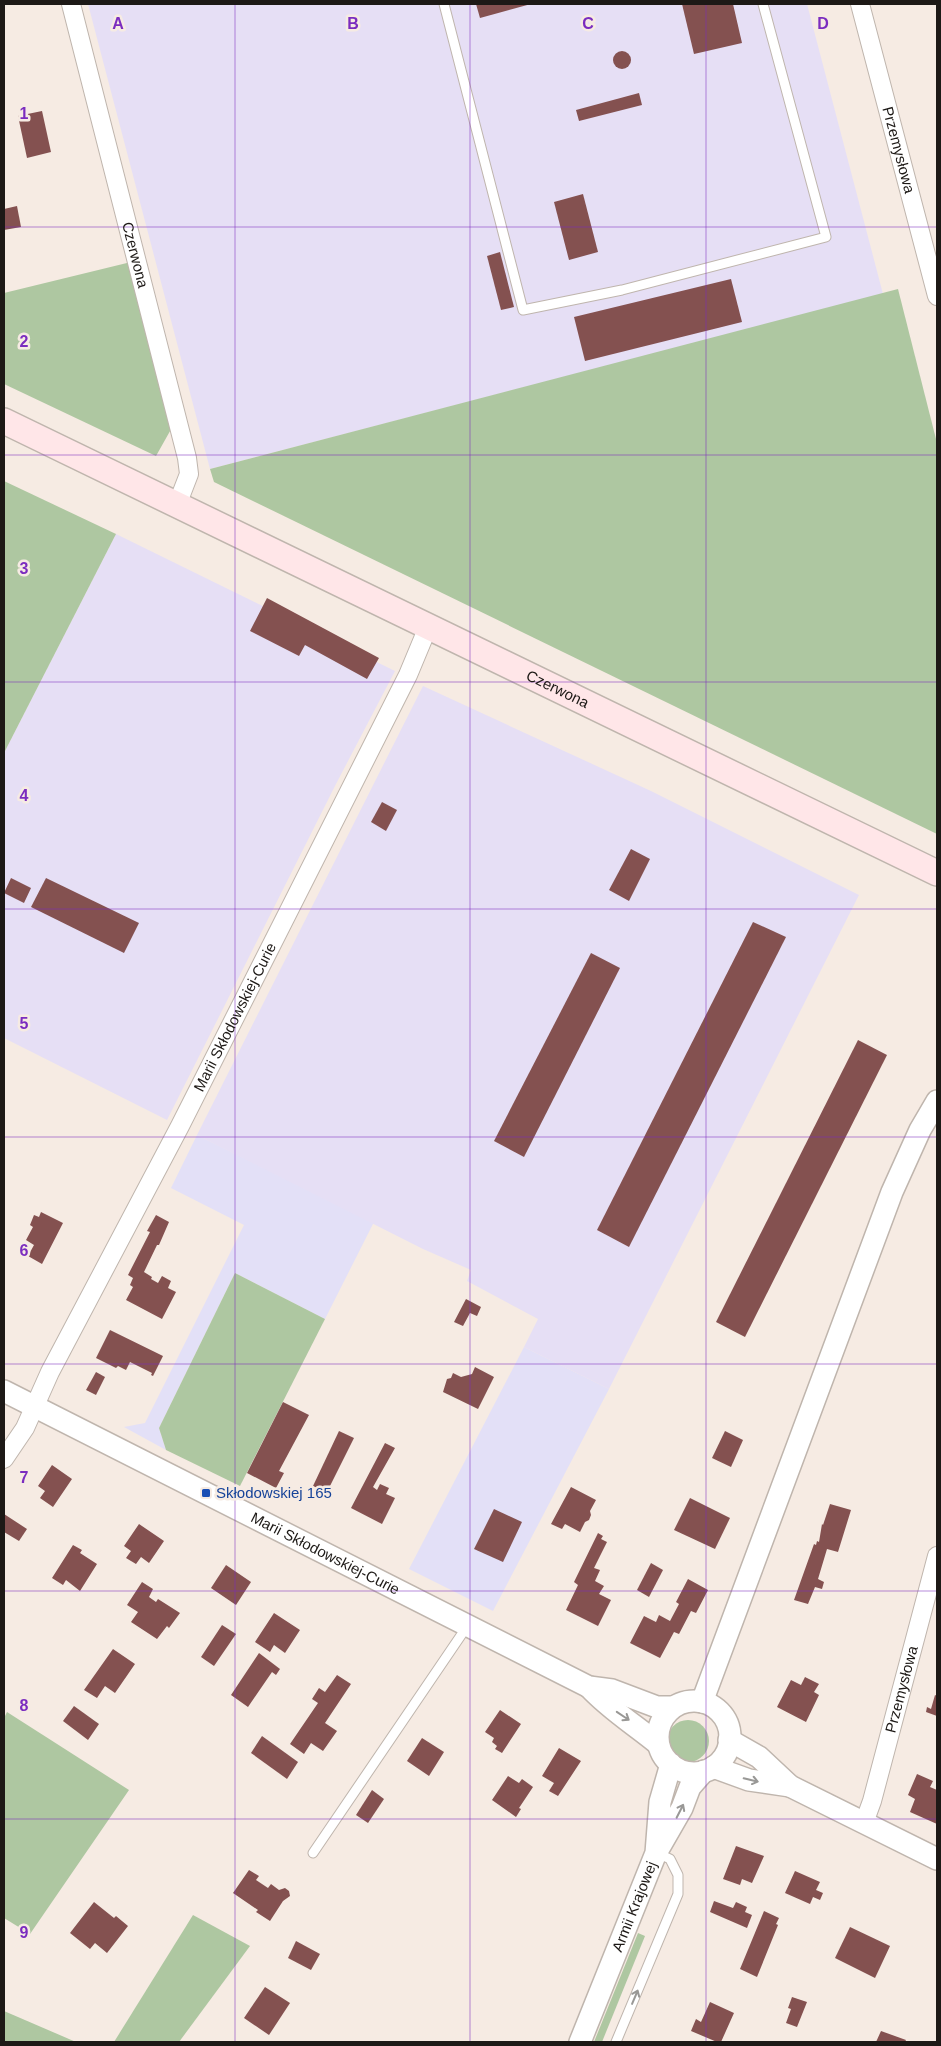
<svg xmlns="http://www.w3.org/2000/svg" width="941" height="2046" viewBox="0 0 941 2046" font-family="Arial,sans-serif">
<rect width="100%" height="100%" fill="#f6ebe3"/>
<g fill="#e3e0f7">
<polygon points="197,1135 374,1222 325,1319 235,1273 159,1428 166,1450 124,1427 145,1423 244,1225 171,1188"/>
<polygon points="524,1347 609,1389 493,1611 409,1569"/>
</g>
<g fill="#e6dff5">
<polygon points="88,4 807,4 883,294 210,469"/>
<polygon points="116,534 395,671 336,784 167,1120 4,1038 4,753"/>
<polygon points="423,686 651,791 859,895 609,1389 524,1347 538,1319 467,1281 471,1270 423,1249 197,1135"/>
</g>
<g fill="#aec7a1">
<polygon points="131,262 174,424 156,456 4,384 4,293"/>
<polygon points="898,289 937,443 937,834 214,482 210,469"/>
<polygon points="4,481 116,534 4,753"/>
<polygon points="235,1273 325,1319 240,1486 166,1450 159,1428"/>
<polygon points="7,1712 129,1790 30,1934 4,1918 4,1718"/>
<circle cx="688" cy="1741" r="21"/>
<polygon points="193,1915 250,1946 179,2042 114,2042"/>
<polygon points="638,1933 645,1936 602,2042 594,2042"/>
<polygon points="4,2011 76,2042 4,2042"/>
</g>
<g fill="#845150">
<polygon points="476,4 531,4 480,18"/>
<polygon points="682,4 733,4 742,43 694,54"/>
<circle cx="622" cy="60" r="9"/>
<polygon points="639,93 642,105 579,121 576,110"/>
<polygon points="42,111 51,152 27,158 18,116"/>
<polygon points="583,194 598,252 569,260 554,202"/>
<polygon points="17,206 21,227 4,230 4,209"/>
<polygon points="500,252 514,307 501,310 487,256"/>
<polygon points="731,279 742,322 585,361 574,317"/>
<polygon points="267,598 379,658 367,679 305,645 299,656 250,631"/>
<polygon points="382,802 397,810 386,831 371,822"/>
<polygon points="631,849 650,859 629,901 609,890"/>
<polygon points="11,878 31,888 24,903 4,893"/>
<polygon points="46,878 139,923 124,953 31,907"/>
<polygon points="753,922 786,937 629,1247 597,1230"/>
<polygon points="591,953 620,968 524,1157 494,1141"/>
<polygon points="858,1040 887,1055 745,1337 716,1322"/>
<polygon points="41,1212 63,1223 42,1264 28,1256 34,1245 26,1240 33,1227 30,1225 34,1215 39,1217"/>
<polygon points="156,1215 169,1222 159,1245 157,1245 144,1272 152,1277 151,1279 158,1283 162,1276 171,1281 168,1288 176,1292 162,1319 126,1300 133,1287 130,1285 133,1278 128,1275 150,1232 147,1231"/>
<polygon points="466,1299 481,1307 477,1316 470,1313 463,1326 454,1322"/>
<polygon points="110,1330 163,1356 153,1376 151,1375 152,1373 130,1362 126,1370 118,1366 116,1368 96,1358"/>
<polygon points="475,1367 494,1377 478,1409 443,1392 447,1379 451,1378 453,1373 461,1377 472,1374"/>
<polygon points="96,1372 105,1377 96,1395 86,1390"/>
<polygon points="283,1402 309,1415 279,1471 284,1473 276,1488 247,1473"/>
<polygon points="339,1431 354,1438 327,1492 313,1486"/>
<polygon points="725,1431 743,1440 731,1467 712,1458"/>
<polygon points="385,1443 395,1448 373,1487 377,1490 380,1484 389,1488 386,1494 395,1498 382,1524 351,1508"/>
<polygon points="52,1465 72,1479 53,1507 40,1498 45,1491 38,1486"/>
<polygon points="571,1487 596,1500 590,1511 591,1515 589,1520 585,1522 580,1532 565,1524 562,1529 551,1524"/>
<polygon points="690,1498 730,1518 715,1549 674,1530"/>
<polygon points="830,1504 851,1510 838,1552 827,1549 818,1579 824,1582 822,1589 815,1587 808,1604 794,1600 814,1544 816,1545 817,1541 819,1542 822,1524 823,1525"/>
<polygon points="494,1509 522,1522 503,1562 474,1549"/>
<polygon points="4,1514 27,1529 19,1541 4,1532"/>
<polygon points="139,1524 164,1541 149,1563 141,1557 136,1564 126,1558 131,1551 124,1546"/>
<polygon points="598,1533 603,1536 601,1539 607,1542 594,1568 600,1570 595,1581 604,1586 599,1594 611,1600 598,1626 566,1610 578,1585 574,1582"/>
<polygon points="73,1545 82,1550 80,1553 97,1564 80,1591 66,1580 63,1585 52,1578"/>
<polygon points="651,1563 663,1570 649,1597 637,1590"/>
<polygon points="226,1565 251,1582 236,1605 211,1588"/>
<polygon points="688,1579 708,1590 696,1613 691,1611 679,1634 674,1632 660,1658 630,1643 644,1616 656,1622 659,1615 670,1621 679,1604 676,1602"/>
<polygon points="142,1582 153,1589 149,1597 156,1602 158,1599 180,1613 169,1628 167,1626 157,1639 131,1622 138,1612 127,1605"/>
<polygon points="274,1613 300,1630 285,1653 274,1645 270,1652 255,1642"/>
<polygon points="222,1625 236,1634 214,1666 201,1657"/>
<polygon points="113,1649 135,1664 115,1693 105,1686 97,1698 84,1690"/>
<polygon points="259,1653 280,1669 276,1675 272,1672 248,1707 231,1695"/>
<polygon points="337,1675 351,1684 325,1723 337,1731 323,1751 311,1743 304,1754 290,1744 318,1703 312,1699 319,1688 325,1692"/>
<polygon points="805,1677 819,1684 814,1692 819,1695 806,1722 777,1707 791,1680 801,1685"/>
<polygon points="935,1695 937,1696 937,1716 926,1712 927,1707 931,1709"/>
<polygon points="74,1706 99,1724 88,1740 63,1721"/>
<polygon points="500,1710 521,1724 502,1753 495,1749 497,1746 492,1742 494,1738 485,1732"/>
<polygon points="262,1736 298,1762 287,1779 251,1753"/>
<polygon points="422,1738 444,1752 429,1776 407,1761"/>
<polygon points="559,1748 581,1761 558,1796 549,1791 554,1783 542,1776"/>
<polygon points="917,1774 933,1781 930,1787 937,1790 937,1824 910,1812 915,1799 908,1795"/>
<polygon points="508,1776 519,1783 522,1779 533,1787 519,1808 521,1809 516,1817 492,1800"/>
<polygon points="372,1790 384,1799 368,1823 356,1815"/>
<polygon points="736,1846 764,1856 752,1883 742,1879 740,1885 723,1879"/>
<polygon points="249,1870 259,1876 256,1880 268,1888 271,1884 279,1890 285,1888 289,1891 290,1896 283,1901 270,1921 256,1912 258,1910 233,1893"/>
<polygon points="795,1871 820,1882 816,1890 823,1893 820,1900 813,1897 810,1904 785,1893"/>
<polygon points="714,1901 733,1908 736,1902 747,1907 745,1912 752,1915 747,1928 710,1912"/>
<polygon points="94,1902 114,1918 116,1916 128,1926 107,1953 95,1943 90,1949 70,1933"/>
<polygon points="764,1911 779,1918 776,1924 778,1925 757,1977 740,1969"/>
<polygon points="850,1927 890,1946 875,1978 835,1958"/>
<polygon points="296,1941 320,1954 311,1970 288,1958"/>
<polygon points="265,1987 290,2003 269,2035 244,2018"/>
<polygon points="792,1997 807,2002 797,2027 786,2023 791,2009 788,2008"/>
<polygon points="710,2002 734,2013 721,2042 717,2042 691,2031 696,2019 701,2022"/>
<polygon points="881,2031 906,2040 905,2042 876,2042"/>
</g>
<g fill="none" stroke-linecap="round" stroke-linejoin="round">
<g stroke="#bfb5ad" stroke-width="11">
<g id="service">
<polyline points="444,4 523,310 622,290 826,237 763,4"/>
<polyline points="313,1853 468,1625"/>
<polyline points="616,2042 678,1894 678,1875 670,1859 657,1853"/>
</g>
</g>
<g stroke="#bfb5ad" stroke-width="20">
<g id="minor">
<path id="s1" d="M71,4L187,458L189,474L177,505"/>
<path id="s2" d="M860,4L937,296"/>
<path id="s3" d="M4,1459L25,1428L50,1372L180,1126L408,675L428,627"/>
<path id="s4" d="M864,1823L872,1801L937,1556"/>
</g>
</g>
<g stroke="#bfb5ad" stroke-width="24">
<g id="tertiary">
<path id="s5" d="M4,1391L589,1687L612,1690L657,1707H673"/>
<path d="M589,1687C609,1709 635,1725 658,1744"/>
<circle cx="694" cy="1737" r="36"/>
<polyline points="702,1702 892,1192 920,1130 937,1101"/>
<polyline points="729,1740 759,1757 790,1786 937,1859"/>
<polyline points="713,1767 749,1780 790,1786"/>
<polyline points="659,1848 682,1808 690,1787 704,1771"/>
<path id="s6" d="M580,2042L656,1853L660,1802L671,1764"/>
</g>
</g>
<g stroke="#bfb5ad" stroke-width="28">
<g id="secondary">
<path id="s7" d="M4,421L937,873"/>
</g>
</g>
<use href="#service" stroke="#fff" stroke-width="9"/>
<use href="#minor" stroke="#fff" stroke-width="18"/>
<use href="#tertiary" stroke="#fff" stroke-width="21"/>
<use href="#secondary" stroke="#ffe6e8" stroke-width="25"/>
</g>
<defs><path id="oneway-shaft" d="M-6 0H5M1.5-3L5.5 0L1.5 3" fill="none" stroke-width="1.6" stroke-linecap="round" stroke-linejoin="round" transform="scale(1.25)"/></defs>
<g stroke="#999896">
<use href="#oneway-shaft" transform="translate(623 1716) rotate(34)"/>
<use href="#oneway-shaft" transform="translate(751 1780) rotate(13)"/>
<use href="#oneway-shaft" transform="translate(680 1811) rotate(-63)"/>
<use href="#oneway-shaft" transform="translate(635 1997) rotate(-67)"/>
</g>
<path fill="none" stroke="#7b2cbf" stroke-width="1" stroke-opacity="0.55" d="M235,4V2042M470,4V2042M706,4V2042M4,227H937M4,455H937M4,682H937M4,909H937M4,1137H937M4,1364H937M4,1591H937M4,1819H937"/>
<rect fill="#1a4fb4" stroke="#f6ebe3" stroke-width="2" x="201" y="1488" width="10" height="10" rx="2.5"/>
<g text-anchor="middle" stroke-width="5" stroke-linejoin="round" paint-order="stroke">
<g font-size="15" fill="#1d1916" stroke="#f6ebe3">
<text dy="5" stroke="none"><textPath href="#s2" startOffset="151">Przemysłowa</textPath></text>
<text dy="5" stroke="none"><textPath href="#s1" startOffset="259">Czerwona</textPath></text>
<text dy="5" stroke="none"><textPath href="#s7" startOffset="615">Czerwona</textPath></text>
<text dy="5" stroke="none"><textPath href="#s3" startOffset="499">Marii Skłodowskiej-Curie</textPath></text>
<text dy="5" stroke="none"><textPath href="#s5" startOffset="360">Marii Skłodowskiej-Curie</textPath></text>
<text dy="5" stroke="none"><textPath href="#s4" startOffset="139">Przemysłowa</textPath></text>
<text dy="5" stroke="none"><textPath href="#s6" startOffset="146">Armii Krajowej</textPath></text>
</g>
<g font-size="15" fill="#164399" stroke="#f6ebe3" text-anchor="start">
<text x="216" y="1498">Skłodowskiej 165</text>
</g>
</g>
<g font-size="16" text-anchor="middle" font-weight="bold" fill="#7b2cbf" stroke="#f6ebe3" stroke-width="5" stroke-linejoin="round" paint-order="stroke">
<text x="118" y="29">A</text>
<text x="353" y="29">B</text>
<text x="588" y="29">C</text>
<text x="823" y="29">D</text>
<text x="24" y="119">1</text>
<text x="24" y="347">2</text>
<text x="24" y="574">3</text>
<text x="24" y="801">4</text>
<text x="24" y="1029">5</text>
<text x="24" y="1256">6</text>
<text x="24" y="1483">7</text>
<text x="24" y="1711">8</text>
<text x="24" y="1938">9</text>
</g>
<rect width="941" height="2046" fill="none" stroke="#1d1916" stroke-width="10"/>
</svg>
